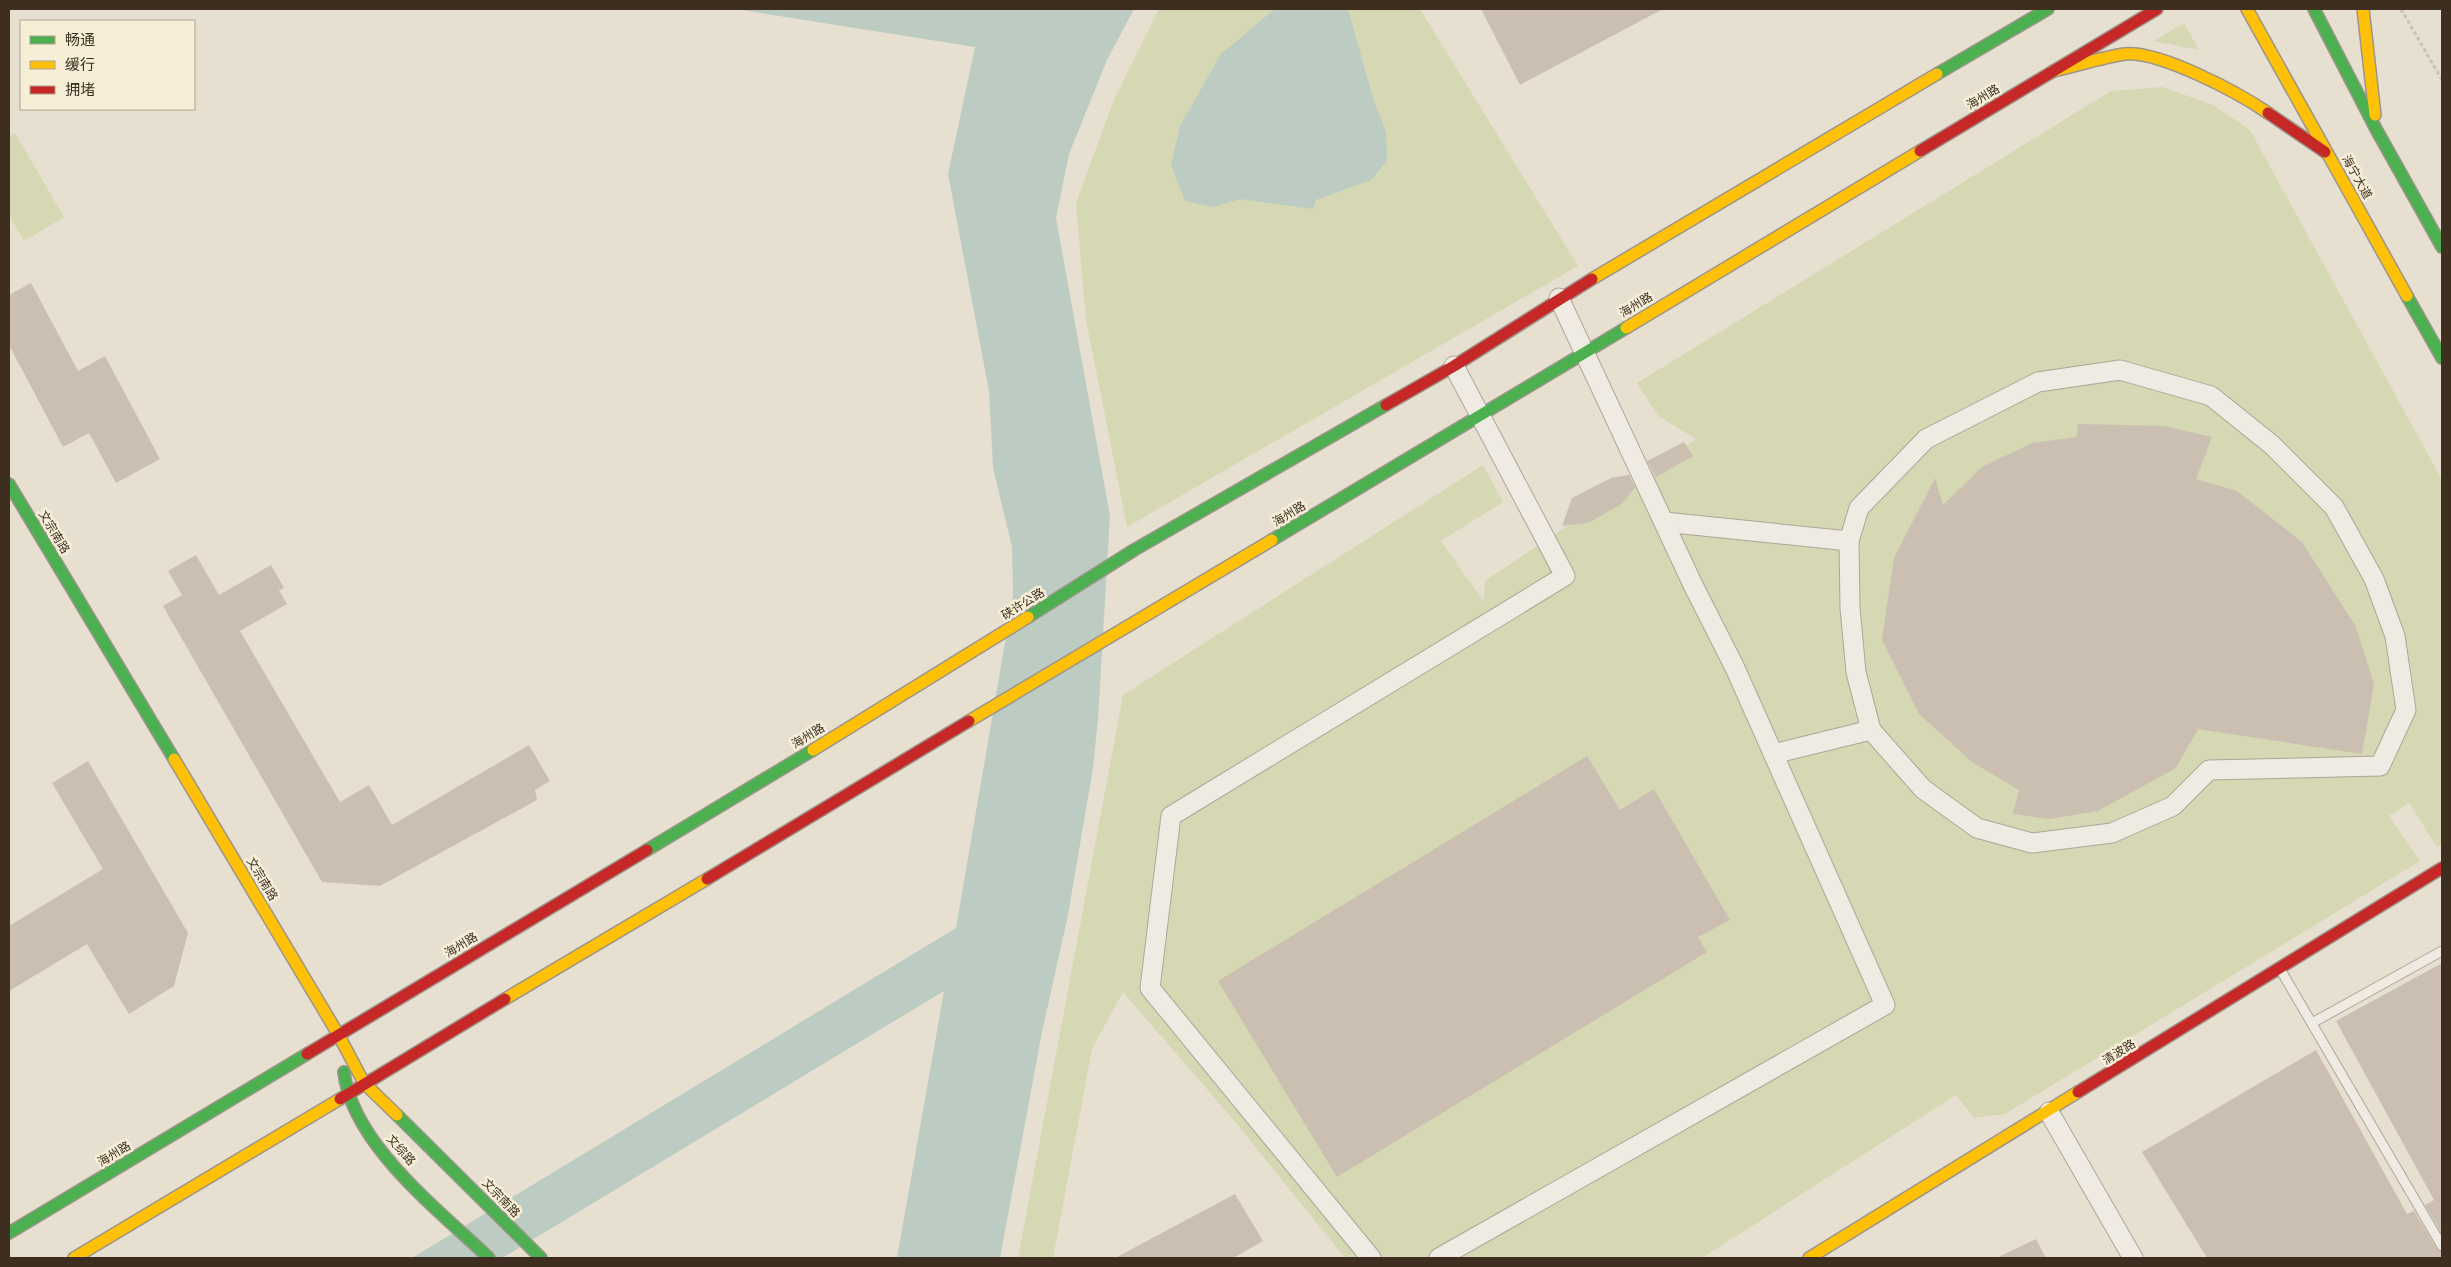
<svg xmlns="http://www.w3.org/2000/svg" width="2451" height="1267" viewBox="0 0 2451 1267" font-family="Lora,'Noto Sans SC',serif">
<rect width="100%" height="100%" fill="#e7e0d1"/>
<g fill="#d6d7b3">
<polygon points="1159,9 1420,9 1578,266 1127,527 1086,320 1076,203 1113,102"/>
<polygon points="2184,23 2199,50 2153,41"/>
<polygon points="2162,87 2211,104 2250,130 2442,480 2442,844 2437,847 2409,803 2389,816 2420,861 2005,1114 1974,1118 1956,1095 1702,1258 1345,1258 1237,1124 1123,992 1092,1049 1053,1258 1018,1258 1123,695 1483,465 1503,502 1441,541 1484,602 1485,581 1696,439 1658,416 1637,383 2111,91"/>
<polygon points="15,133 64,217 24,241 9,215 9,136"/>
</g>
<g fill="#bcccc2">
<polygon points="736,9 1134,9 1107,60 1069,154 1056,218 1110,516 1098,719 1093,768 1068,915 1042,1032 1000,1258 897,1258 944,991 502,1258 412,1258 956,928 1013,596 1012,547 993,468 989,391 948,174 975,47"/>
<polygon points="1275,9 1348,9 1373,98 1386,132 1387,161 1371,180 1316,200 1313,209 1240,199 1214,207 1185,201 1171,165 1180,126 1221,54"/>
</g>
<g fill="#cbbfb2">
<polygon points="1481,9 1663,9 1520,85"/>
<polygon points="31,283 78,371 105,356 160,459 116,483 89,433 63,447 9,345 9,295"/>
<polygon points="2078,424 2165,426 2212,437 2196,479 2237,491 2302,542 2356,627 2374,684 2362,754 2198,729 2176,768 2098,811 2049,819 2013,814 2019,790 1972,762 1919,714 1882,640 1894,558 1935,478 1943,505 1982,467 2032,443 2077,437"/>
<polygon points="1684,442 1693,456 1656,477 1647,461"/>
<polygon points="1629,475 1635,487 1622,504 1588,523 1562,526 1572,498 1611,478"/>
<polygon points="196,555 219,595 271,565 284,588 279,590 287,604 240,631 340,802 369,785 392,825 529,745 550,781 535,790 537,800 380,886 322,882 163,606 182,595 168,571"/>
<polygon points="1587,756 1620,810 1654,789 1730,920 1698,937 1707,952 1337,1177 1218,981"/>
<polygon points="88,761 188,933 174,986 129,1014 87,944 9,991 9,926 103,869 52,783"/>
<polygon points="2442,963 2442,1234 2425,1205 2434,1200 2336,1021"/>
<polygon points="2316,1050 2407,1214 2414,1211 2437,1249 2442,1252 2442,1258 2207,1258 2142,1152"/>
<polygon points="1235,1194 1263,1241 1233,1258 1115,1258"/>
<polygon points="2036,1239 2046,1258 1996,1258"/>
</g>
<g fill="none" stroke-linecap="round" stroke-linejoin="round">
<g stroke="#ada599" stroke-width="11">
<g id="lane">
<polyline points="2280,969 2442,1246"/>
<polyline points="2312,1023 2442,951"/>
</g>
</g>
<g stroke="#ada599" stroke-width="21">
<g id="street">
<polyline points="1664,522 1849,541 1859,508 1926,439 2038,382 2120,370 2211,396 2272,445 2334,507 2374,579 2395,636 2406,710 2380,766 2209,770 2173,806 2112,833 2032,843 1977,828 1923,789 1871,730 1773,754"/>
<polyline points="1849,541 1850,608 1856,672 1871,730"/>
<polyline points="2049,1112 2133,1258"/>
<polyline points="1371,1258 1150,988 1171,816 1565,576 1454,366"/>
<polyline points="1439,1258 1885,1005 1735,668 1693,585 1559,298"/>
</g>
</g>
<g stroke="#9c958a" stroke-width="14">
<g id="fast">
<polyline points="2314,9 2376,129 2442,247"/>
<polyline points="1937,74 2048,9"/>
<polyline points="2407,296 2442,358"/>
<polyline points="9,484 174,759"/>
<polyline points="1272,540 1626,328"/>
<polyline points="1028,617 1134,550 1386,405"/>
<polyline points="647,850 813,750"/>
<path d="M344,1072C352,1144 439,1210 489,1258"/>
<polyline points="397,1115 541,1258"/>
<polyline points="9,1233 307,1054"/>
</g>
</g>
<g stroke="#9c958a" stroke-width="14">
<g id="slow">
<polyline points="2247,9 2407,296"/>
<polyline points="2363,9 2375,115"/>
<path d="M2053,71C2076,66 2100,58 2124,54C2159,50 2239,93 2268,113"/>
<polyline points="1592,279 1937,74"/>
<polyline points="1626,328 1920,151"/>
<polyline points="969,721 1272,540"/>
<polyline points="813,750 1028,617"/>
<polyline points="174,759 338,1034 364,1083 397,1115"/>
<polyline points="505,999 707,879"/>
<polyline points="74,1258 340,1099"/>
<polyline points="1809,1258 2078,1092"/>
</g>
</g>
<g stroke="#9c958a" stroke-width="14">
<g id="jam">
<polyline points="2268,113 2325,152"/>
<polyline points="1920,151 2157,9"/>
<polyline points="1386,405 1454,366 1592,279"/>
<polyline points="707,879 969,721"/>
<polyline points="307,1054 647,850"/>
<polyline points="2078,1092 2442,868"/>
<polyline points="340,1099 505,999"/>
</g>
</g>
<g stroke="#c8c2b9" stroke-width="3" stroke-dasharray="4 2.5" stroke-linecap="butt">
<polyline points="2401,9 2442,80"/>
<polyline points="1648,839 1632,811 1650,799 1674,837"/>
<polyline points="1686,899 1700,925 1715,917 1691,875"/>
</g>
<use href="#lane" stroke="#efebe3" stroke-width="9"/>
<use href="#street" stroke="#efebe3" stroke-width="19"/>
<use href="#fast" stroke="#4caf50" stroke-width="11"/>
<use href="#slow" stroke="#ffc107" stroke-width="11"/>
<use href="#jam" stroke="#c62828" stroke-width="11"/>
</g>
<g text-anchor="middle" stroke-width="5" stroke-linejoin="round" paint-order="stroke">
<g font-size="12" fill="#3d2e20" stroke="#f7eed8">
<text transform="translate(1983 97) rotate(-31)" y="4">海州路</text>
<text transform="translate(2357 177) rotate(61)" y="4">海宁大道</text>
<text transform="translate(1636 305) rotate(-31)" y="4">海州路</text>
<text transform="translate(1289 514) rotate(-31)" y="4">海州路</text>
<text transform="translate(54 532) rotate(59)" y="4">文宗南路</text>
<text transform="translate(1023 604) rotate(-32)" y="4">硖许公路</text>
<text transform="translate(808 736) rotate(-31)" y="4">海州路</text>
<text transform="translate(262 879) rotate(59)" y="4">文宗南路</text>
<text transform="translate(461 945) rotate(-31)" y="4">海州路</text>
<text transform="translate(2119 1052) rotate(-32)" y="4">清波路</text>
<text transform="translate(401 1150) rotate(48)" y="4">文综路</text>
<text transform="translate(114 1154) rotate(-31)" y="4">海州路</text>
<text transform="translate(501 1198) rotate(46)" y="4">文宗南路</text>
</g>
</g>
<rect width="2451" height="1267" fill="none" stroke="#3d2e20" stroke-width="20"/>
<rect x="20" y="20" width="175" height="90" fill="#f7eed8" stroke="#ada18e"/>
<rect x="30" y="36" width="25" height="8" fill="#4caf50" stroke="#ada18e"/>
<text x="65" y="45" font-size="15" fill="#3d2e20">畅通</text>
<rect x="30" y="61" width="25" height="8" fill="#ffc107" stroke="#ada18e"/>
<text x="65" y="70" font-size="15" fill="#3d2e20">缓行</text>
<rect x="30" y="86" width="25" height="8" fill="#c62828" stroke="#ada18e"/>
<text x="65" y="95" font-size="15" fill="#3d2e20">拥堵</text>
</svg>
